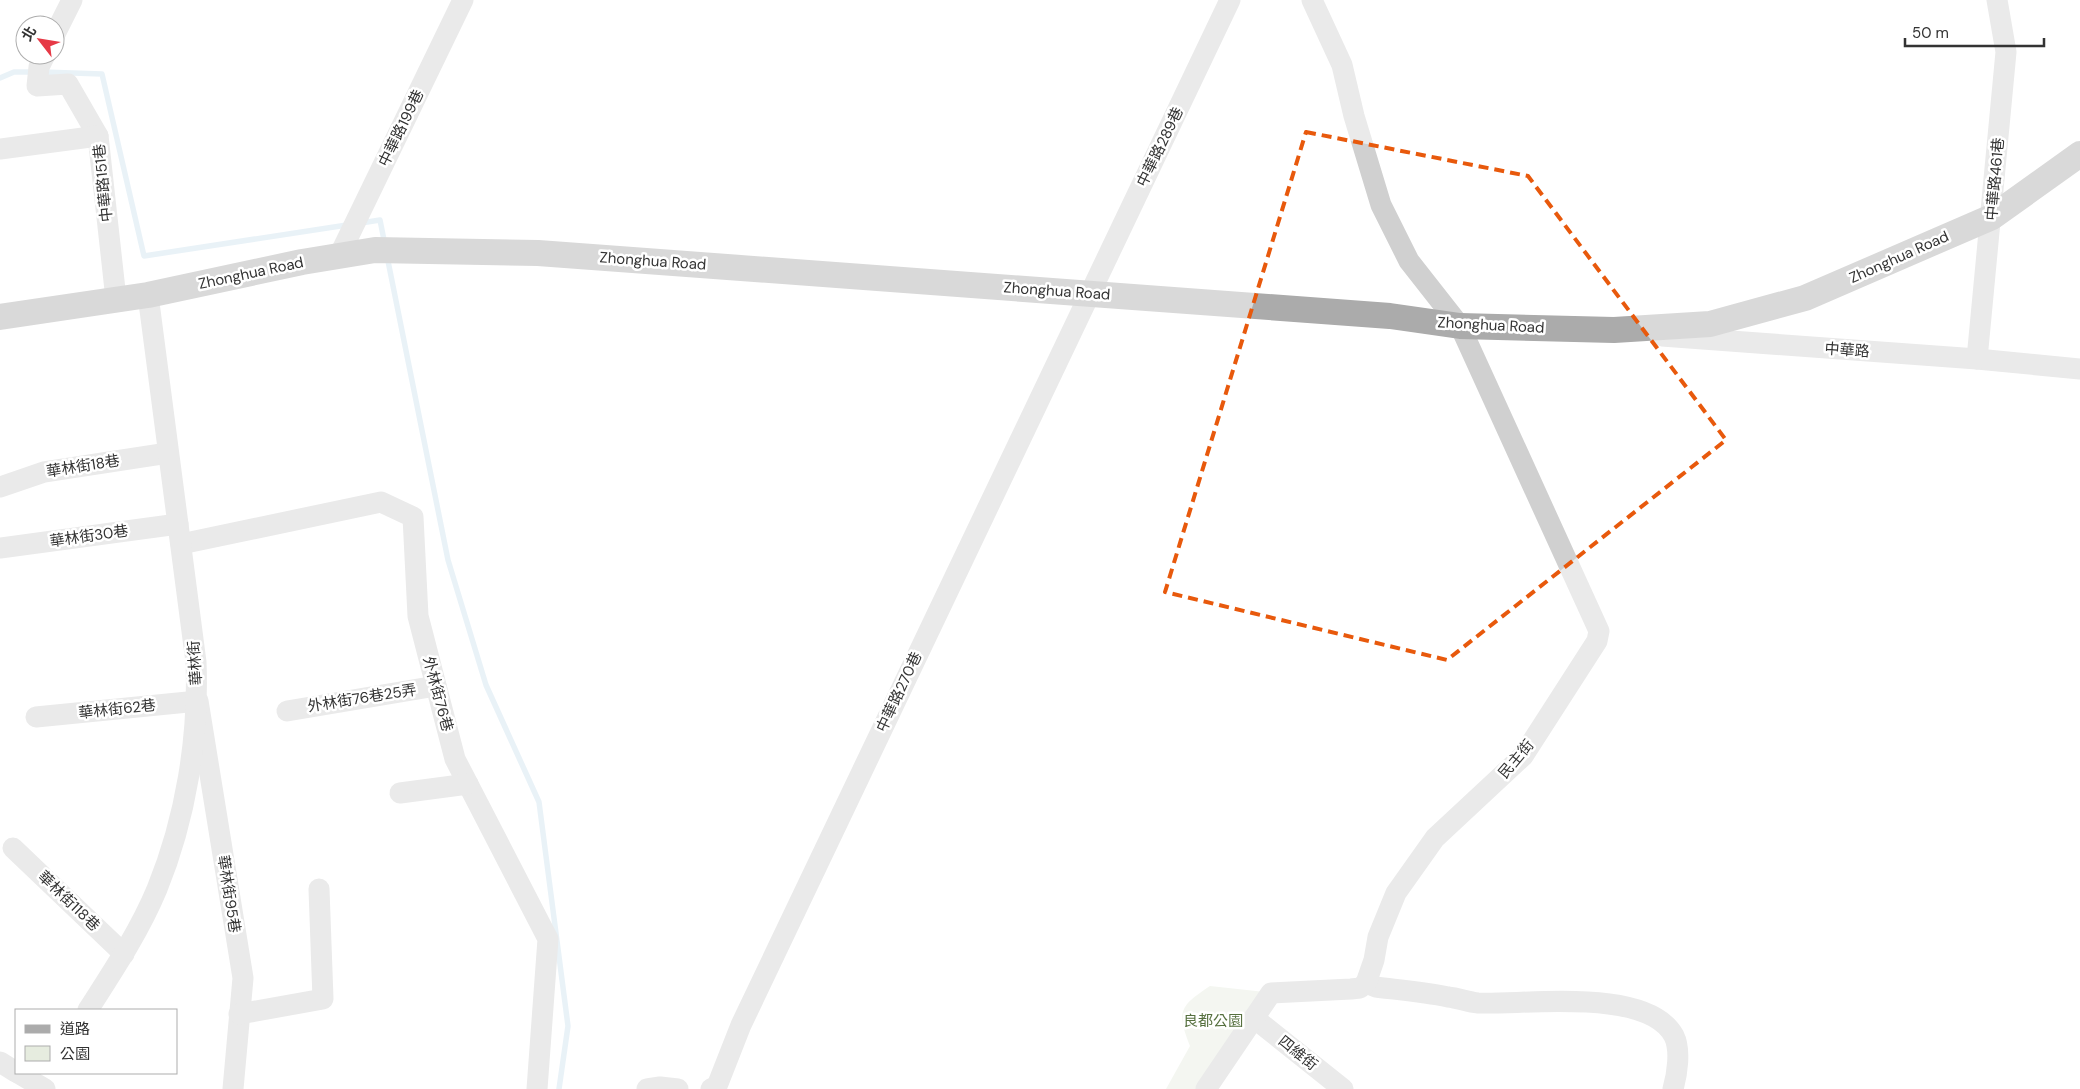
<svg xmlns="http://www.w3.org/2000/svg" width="2080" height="1089" viewBox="0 0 2080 1089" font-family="'DM Sans','Noto Sans TC',sans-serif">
<rect width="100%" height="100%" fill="#fff"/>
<path fill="#e6ecdf" d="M1210,986L1265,992L1204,1089H1166L1190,1046C1176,1011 1180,1006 1210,986Z"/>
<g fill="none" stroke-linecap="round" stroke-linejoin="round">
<g stroke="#cfe2ee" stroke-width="5.5">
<polyline points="43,72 102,74 144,256 347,225"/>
<polyline points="0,78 14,72 34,72"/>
<polyline points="361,223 380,220 385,245"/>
<polyline points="387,256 448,560 486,685 539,802 568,1026 559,1089"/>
</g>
<g stroke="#d0d0d0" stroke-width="21">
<polyline points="55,34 72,0"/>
<polyline points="45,55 39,67 37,86 68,84 98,136"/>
<polyline points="0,149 98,136 116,299"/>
<polyline points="339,256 463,0"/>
<polyline points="1662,336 1977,359 2080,369"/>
<polyline points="1977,359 2006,52 1997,0"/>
<polyline points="0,487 44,472 168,453"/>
<polyline points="181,544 381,502 413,517 418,616 455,759 548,939 537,1089"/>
<polyline points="0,548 178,524"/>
<polyline points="287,711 436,686"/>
<polyline points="36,717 198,701 243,978 233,1089"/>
<polyline points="400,793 468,784"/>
<polyline points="13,848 124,954"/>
<path d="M1366,983L1376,987C1400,990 1424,992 1448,997C1458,998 1468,1002 1478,1003C1525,1005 1648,987 1674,1036C1681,1050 1677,1075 1673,1089"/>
<path d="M88,1010C113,971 139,932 157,889C186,818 199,737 196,662L148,295"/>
<polyline points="239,1014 323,999 319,889"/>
<polyline points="1254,1018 1343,1089"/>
<polyline points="0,1062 16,1072"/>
<polyline points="18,1073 45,1089"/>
<polyline points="647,1089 660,1087 678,1089"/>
<polyline points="711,1089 717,1086 741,1025 1230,0"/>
<polyline points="1206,1089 1271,993 1351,989 1360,988 1366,983 1374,960 1378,937 1396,893 1435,838 1523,756 1597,641 1599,631 1460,326 1409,261 1381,205 1354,116 1342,65 1312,0"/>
</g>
<polyline stroke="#ababab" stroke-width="26" points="0,317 148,295 302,262 375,250 538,253 1390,316 1460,326 1614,330 1710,324 1805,298 1992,217 2080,154"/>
</g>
<path d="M0 0H2080V1089H0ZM1306,132L1528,176L1726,440L1447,660L1165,592Z" fill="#fff" fill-opacity=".55" fill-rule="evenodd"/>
<path fill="none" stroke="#e8590c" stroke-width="4" stroke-dasharray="10 6" stroke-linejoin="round" d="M1306,132L1528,176L1726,440L1447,660L1165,592Z"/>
<g text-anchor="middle" stroke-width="5" stroke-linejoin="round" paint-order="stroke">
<g font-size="15" fill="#333" stroke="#fff">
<text transform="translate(401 128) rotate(-64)" y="5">中華路199巷</text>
<text transform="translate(1160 147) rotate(-64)" y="5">中華路289巷</text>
<text transform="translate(1995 179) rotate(-85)" y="5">中華路461巷</text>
<text transform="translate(103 183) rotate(-96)" y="5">中華路151巷</text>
<text transform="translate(1899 257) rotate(-24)" y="5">Zhonghua Road</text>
<text transform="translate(653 261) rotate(4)" y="5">Zhonghua Road</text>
<text transform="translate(251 273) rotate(-12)" y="5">Zhonghua Road</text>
<text transform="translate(1057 291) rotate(4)" y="5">Zhonghua Road</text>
<text transform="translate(1491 325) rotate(3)" y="5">Zhonghua Road</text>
<text transform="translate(1847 350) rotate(4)" y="5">中華路</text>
<text transform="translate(83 466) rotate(-9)" y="5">華林街18巷</text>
<text transform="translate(89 536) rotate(-8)" y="5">華林街30巷</text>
<text transform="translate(195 663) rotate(-94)" y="5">華林街</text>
<text transform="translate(899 692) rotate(-65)" y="5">中華路270巷</text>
<text transform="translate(438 694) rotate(75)" y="5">外林街76巷</text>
<text transform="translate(362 698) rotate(-9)" y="5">外林街76巷25弄</text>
<text transform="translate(117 709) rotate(-6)" y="5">華林街62巷</text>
<text transform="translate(1516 759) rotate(-50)" y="5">民主街</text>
<text transform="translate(229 894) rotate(81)" y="5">華林街95巷</text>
<text transform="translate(69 901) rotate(44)" y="5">華林街118巷</text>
<text transform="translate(1298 1053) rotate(39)" y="5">四維街</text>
</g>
<g font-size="15" fill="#56703f" stroke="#fff">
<text x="1213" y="1026">良都公園</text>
</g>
</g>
<rect x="15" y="1009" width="162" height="65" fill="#ffffff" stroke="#adadad"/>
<rect x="25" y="1025" width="25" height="8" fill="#ababab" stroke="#adadad"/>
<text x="60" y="1034" font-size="15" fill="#333333">道路</text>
<rect x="25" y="1046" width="25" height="15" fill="#e6ecdf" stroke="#adadad"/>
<text x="60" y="1059" font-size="15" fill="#333333">公園</text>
<g transform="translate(40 40) rotate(301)"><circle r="24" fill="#ffffff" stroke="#adadad"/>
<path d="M0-4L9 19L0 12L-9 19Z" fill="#e63946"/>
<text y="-8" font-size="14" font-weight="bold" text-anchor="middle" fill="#333333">北</text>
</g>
<path d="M1905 38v8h139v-8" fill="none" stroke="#333333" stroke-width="2.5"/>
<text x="1912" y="38" font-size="15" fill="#333333" stroke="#ffffff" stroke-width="4" paint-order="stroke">50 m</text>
</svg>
